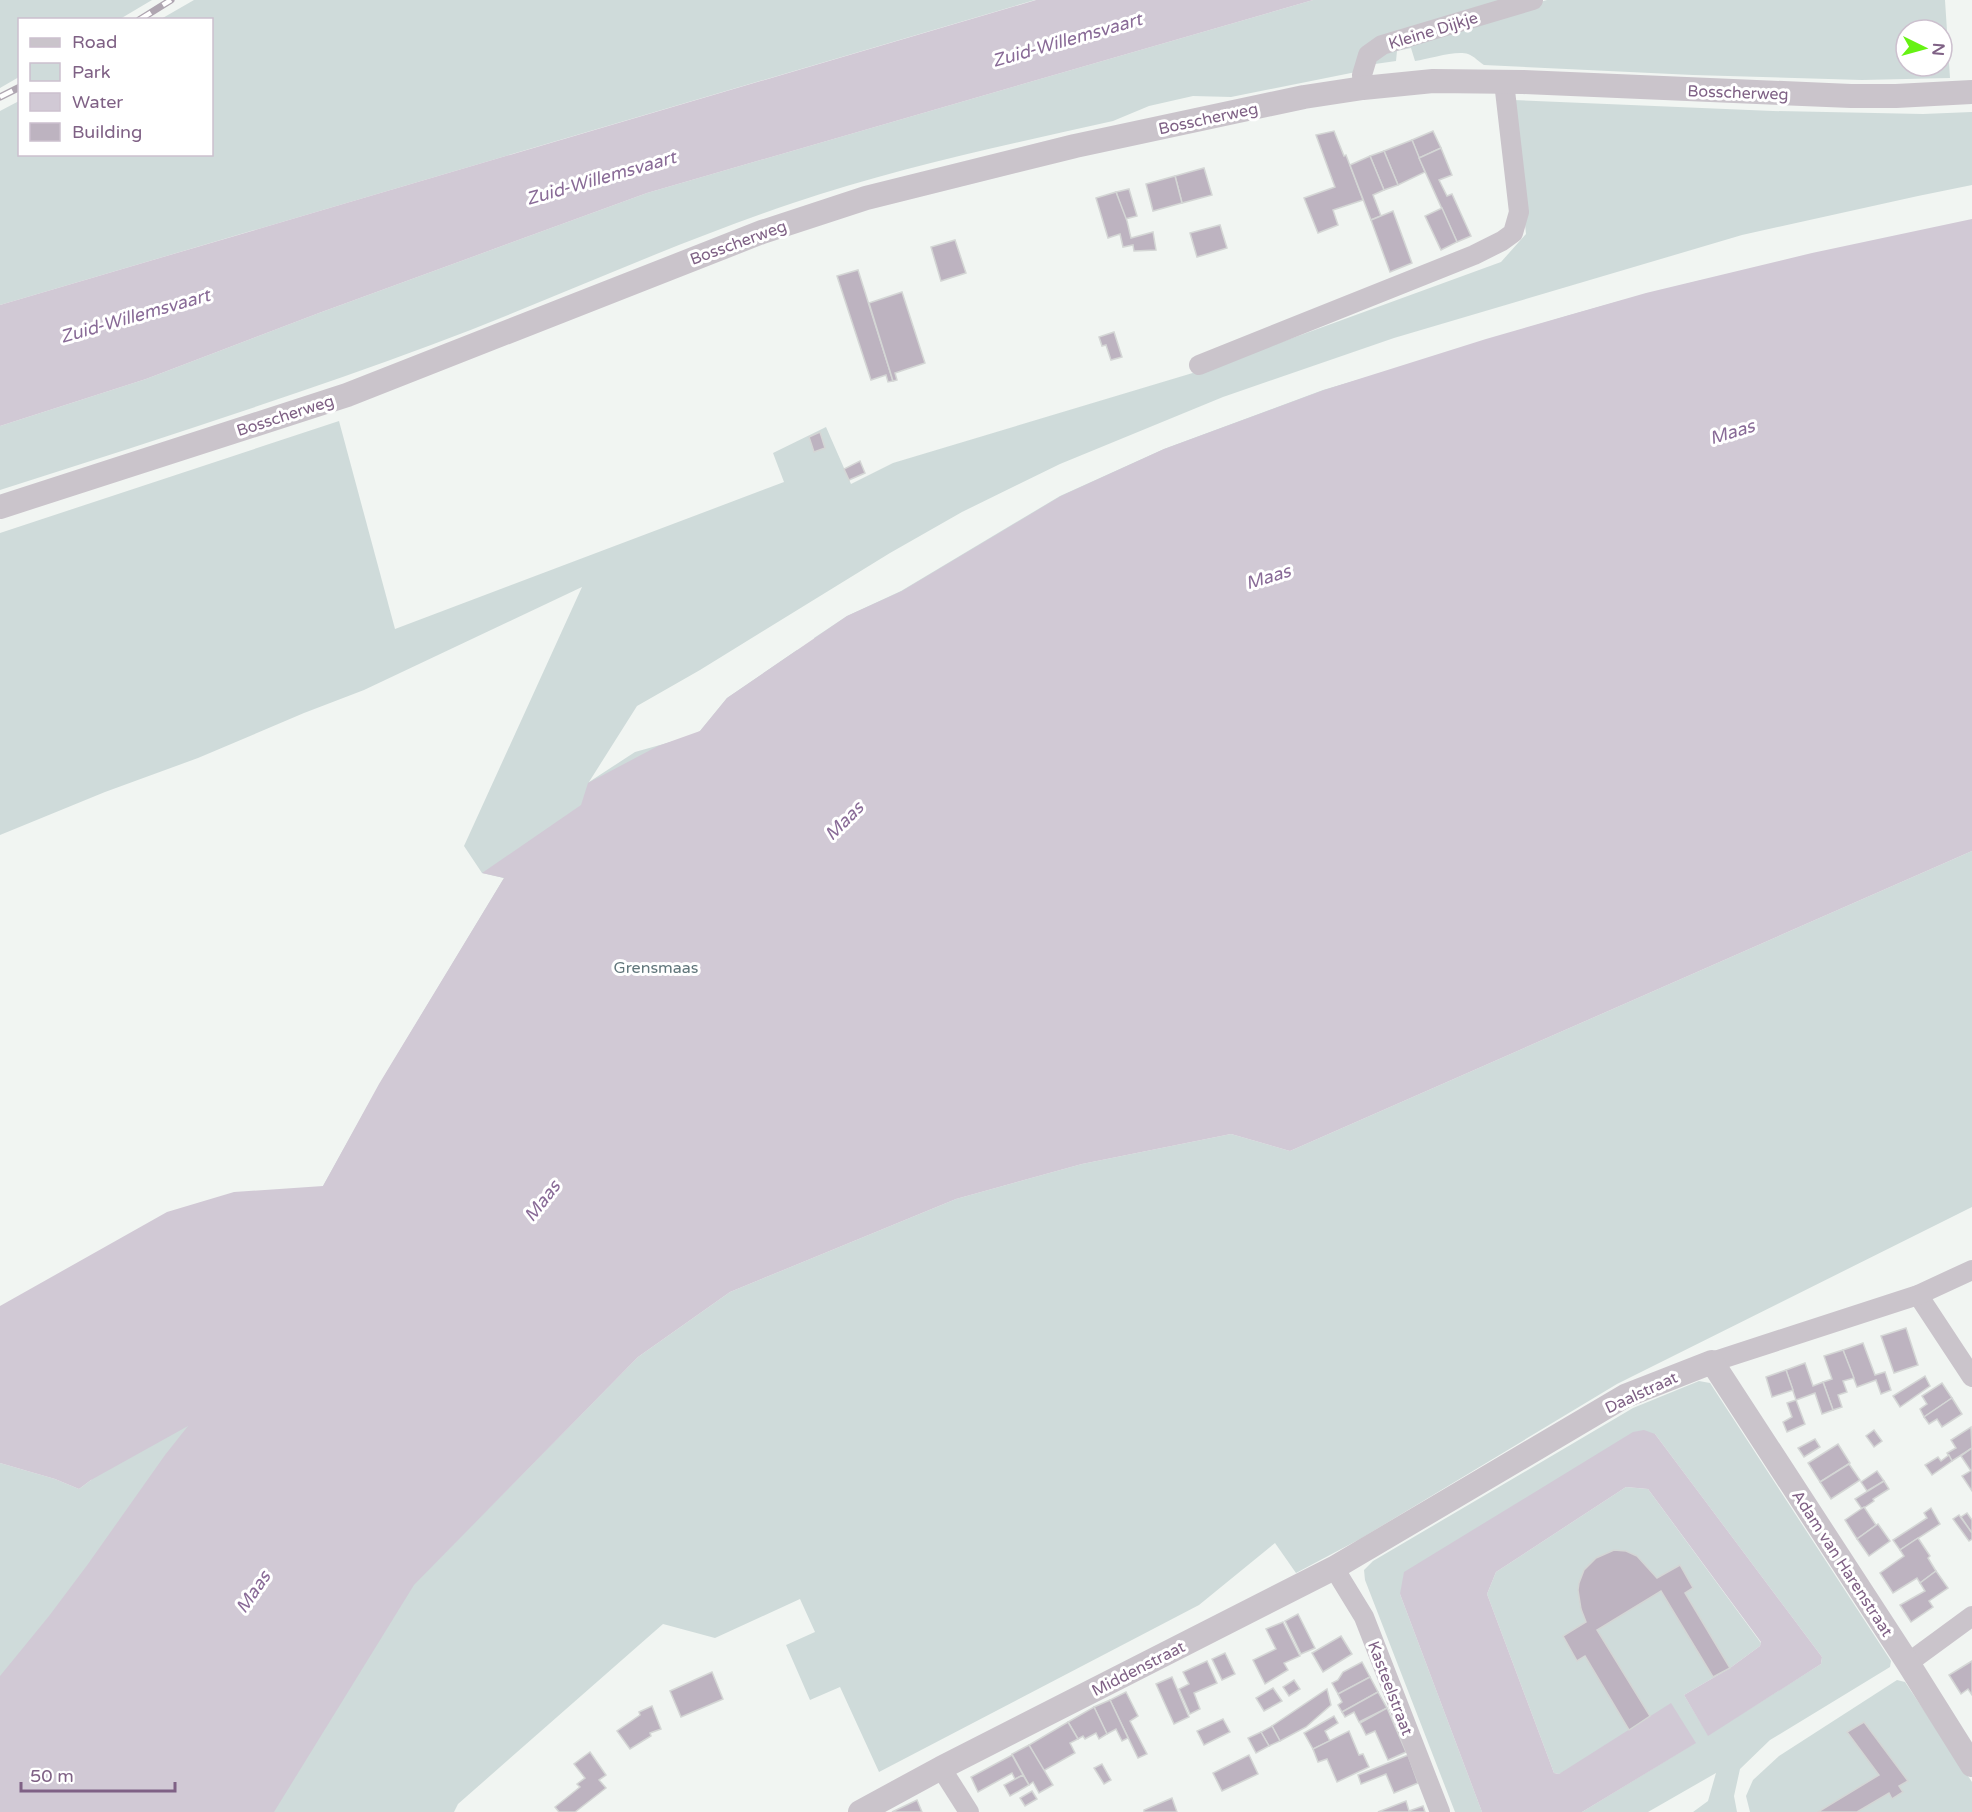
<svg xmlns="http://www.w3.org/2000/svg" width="1972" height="1812" viewBox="0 0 1972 1812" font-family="'Varela Round',sans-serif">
<rect width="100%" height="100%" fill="#f1f5f2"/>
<g fill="#cfdbda" fill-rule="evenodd">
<polygon points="0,0 152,0 120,19 20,20 19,77 0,88"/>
<polygon points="194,0 1035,0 0,305 0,111 19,101 20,154 212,154 212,20 161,19"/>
<path d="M1313,0H1522L1385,38L1356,72L1231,97L1193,96L1149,106L1113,121C1006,145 897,168 793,203C670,244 552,300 431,345C288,398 144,444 0,490V426L146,379L319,313L647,193Z"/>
<path d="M1547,0H1945L1950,78L1862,80L1693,75L1484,65C1479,62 1474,56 1468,54C1456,50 1429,59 1415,61L1411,48L1397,51L1396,61L1368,65L1391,45ZM1906,30H1942V66H1906Z"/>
<path d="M1513,100L1773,111L1923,114L1972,112V185L1918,196L1742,235L1394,338L1223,397L1060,464L962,512L890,553L700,670L637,706L589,782L635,752L692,736L700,731L727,698L797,650L799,653L815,643L814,638L847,616L901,591L1060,496L1164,449L1323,390L1371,376L1372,378C1480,341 1590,307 1702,280L1265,696L416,1582L638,1357L730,1292L956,1199L1082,1164L1231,1134L1290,1151L1972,851V1207L1617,1384L1360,1539L1296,1573L1275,1543L1199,1605L879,1772L840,1687L810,1700L786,1645L815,1632L800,1599L715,1638L663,1624L458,1804L454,1812H0V1463L55,1479L79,1489L91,1480L323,1186L382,1080L504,878L482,873L464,846L582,587L364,690L304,713L198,758L105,792L0,835V533L339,421L395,629L784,482L773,453L826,427L851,484L893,463L1216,366L1501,262L1526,234Z"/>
<polygon points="1699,1381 1710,1383 1891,1661 1890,1667 1770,1740 1740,1769 1734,1796 1737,1812 1693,1812 1708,1801 1716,1773 1648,1812 1582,1812 1695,1743 1559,1774 1554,1773 1487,1594 1496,1572 1626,1487 1648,1489 1761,1643 1760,1646 1730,1668 1684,1695 1708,1735 1821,1664 1822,1657 1655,1434 1400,1594 1482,1812 1455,1812 1365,1580 1364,1570 1373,1561 1633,1408"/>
<polygon points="1897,1680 1905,1682 1972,1782 1972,1812 1750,1812 1746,1796 1753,1780 1779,1756"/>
</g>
<g fill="#d1c9d5">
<polygon points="1036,0 1313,0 647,193 319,313 146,379 0,426 0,305"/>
<polygon points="1972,219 1972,851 1290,1151 1231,1134 1082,1164 956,1199 730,1292 638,1357 414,1585 274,1812 0,1812 0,1676 49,1616 88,1564 165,1455 188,1426 91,1480 79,1489 55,1479 0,1463 0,1306 167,1212 234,1192 323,1186 379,1084 504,878 482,873 581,805 588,783 658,746 700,731 727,698 847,616 902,591 1061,496 1164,449 1324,390 1486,339 1646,293 1812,253"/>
<polygon points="1644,1430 1655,1434 1822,1657 1821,1664 1708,1736 1684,1695 1730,1668 1760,1646 1761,1642 1648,1489 1626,1487 1496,1572 1487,1594 1554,1773 1559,1774 1671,1703 1696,1743 1582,1812 1482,1812 1400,1594 1404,1572 1633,1432"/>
</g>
<g fill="#bdb3c0" stroke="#d4d6d5" stroke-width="1.5">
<polygon points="1334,131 1344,156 1346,155 1363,200 1333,210 1338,225 1318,233 1304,198 1335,187 1316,135"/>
<polygon points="1433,131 1441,148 1419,158 1412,140"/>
<polygon points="1412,140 1425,172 1398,185 1384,151"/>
<polygon points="1441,148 1452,175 1439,180 1447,196 1452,194 1471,236 1457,242 1419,158"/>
<polygon points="1384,151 1398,185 1384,190 1370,156"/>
<polygon points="1370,156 1384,190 1373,195 1381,216 1371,220 1350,165"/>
<polygon points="1204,168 1212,195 1182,203 1175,176"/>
<polygon points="1175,176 1182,203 1153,211 1146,184"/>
<polygon points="1129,189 1137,216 1125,219 1116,192"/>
<polygon points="1116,192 1127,221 1131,238 1153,232 1156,250 1134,251 1133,245 1123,247 1120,234 1108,238 1096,198"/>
<polygon points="1442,208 1457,242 1441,250 1425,216"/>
<polygon points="1393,211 1412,263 1390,272 1371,220"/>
<polygon points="1220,225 1227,248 1197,257 1190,233"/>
<polygon points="955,240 966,273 941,281 931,247"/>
<polygon points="858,270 893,381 888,382 886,375 871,380 837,276"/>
<polygon points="902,292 925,363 895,373 897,380 893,381 869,303"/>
<polygon points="1114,332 1122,357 1111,360 1106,345 1102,346 1099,337"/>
<polygon points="820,432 825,448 814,452 809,437"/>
<polygon points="860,461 865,473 849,480 844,469"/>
<polygon points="1906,1328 1918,1365 1894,1373 1881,1336"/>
<polygon points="1863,1343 1875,1375 1885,1372 1891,1390 1881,1394 1876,1380 1857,1387 1843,1350"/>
<polygon points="1843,1350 1854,1378 1843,1381 1847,1392 1838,1395 1842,1407 1833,1410 1823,1382 1832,1379 1824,1356"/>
<polygon points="1805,1363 1813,1386 1823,1382 1833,1410 1822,1414 1815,1393 1796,1400 1786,1370"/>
<polygon points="1786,1370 1793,1390 1772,1397 1766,1377"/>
<polygon points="1925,1376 1930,1386 1900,1407 1893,1396"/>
<polygon points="1942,1383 1952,1398 1924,1417 1920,1409 1927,1404 1922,1396"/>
<polygon points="1952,1398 1962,1414 1942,1427 1937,1419 1929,1424 1924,1417"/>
<polygon points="1796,1400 1805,1424 1787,1432 1783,1422 1792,1417 1787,1403"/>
<polygon points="1971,1427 1972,1448 1952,1461 1947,1453 1956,1448 1951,1440"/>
<polygon points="1874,1430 1882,1441 1874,1447 1866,1436"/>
<polygon points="1815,1439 1820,1447 1804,1457 1798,1448"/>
<polygon points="1838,1444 1850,1463 1820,1482 1808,1463"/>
<polygon points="1972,1448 1972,1470 1971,1471 1961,1456"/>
<polygon points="1949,1455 1952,1461 1932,1475 1925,1465 1938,1457 1941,1461"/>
<polygon points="1849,1464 1860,1480 1831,1499 1820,1482"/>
<polygon points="1972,1470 1972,1491 1962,1476"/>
<polygon points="1877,1471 1884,1481 1867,1491 1861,1482"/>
<polygon points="1884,1481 1889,1489 1873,1499 1874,1501 1862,1509 1855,1499"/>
<polygon points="1864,1507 1876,1525 1857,1539 1845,1520"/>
<polygon points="1931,1508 1940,1524 1900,1550 1893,1540 1927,1518 1924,1513"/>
<polygon points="1967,1513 1972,1520 1972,1533 1961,1517"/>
<polygon points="1959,1515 1972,1533 1972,1539 1969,1541 1953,1519"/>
<polygon points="1878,1524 1890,1541 1869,1556 1857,1539"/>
<polygon points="1918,1538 1930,1556 1928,1558 1936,1571 1920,1583 1917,1578 1893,1593 1880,1573 1904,1556 1900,1550"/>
<polygon points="1614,1550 1626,1551 1637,1556 1657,1578 1680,1565 1693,1588 1685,1593 1730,1668 1713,1677 1661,1591 1597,1630 1650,1716 1629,1730 1585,1656 1577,1661 1563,1636 1586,1622 1581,1609 1578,1590 1579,1583 1584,1570 1596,1558"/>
<polygon points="1936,1571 1948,1588 1929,1601 1933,1607 1911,1622 1900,1605 1925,1591 1920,1583"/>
<polygon points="1298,1614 1315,1648 1301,1654 1285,1621"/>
<polygon points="1283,1622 1300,1656 1284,1663 1288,1670 1265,1684 1253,1660 1276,1649 1266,1629"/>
<polygon points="1341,1636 1352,1654 1323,1672 1312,1653"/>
<polygon points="1225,1653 1235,1674 1222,1680 1212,1659"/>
<polygon points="1207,1661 1217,1683 1194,1693 1200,1709 1190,1714 1179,1689 1189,1684 1183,1672"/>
<polygon points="1972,1661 1972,1695 1968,1689 1961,1694 1949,1675"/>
<polygon points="1362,1662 1370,1677 1338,1694 1332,1683 1338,1680 1343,1672"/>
<polygon points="712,1672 723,1699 681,1717 670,1691"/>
<polygon points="1172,1677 1189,1717 1174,1724 1156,1684"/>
<polygon points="1370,1677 1378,1692 1342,1712 1338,1705 1342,1702 1338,1694"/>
<polygon points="1294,1680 1300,1689 1289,1696 1283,1687"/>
<polygon points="1273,1688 1282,1701 1264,1711 1256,1698"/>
<polygon points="1327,1689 1331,1705 1306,1727 1280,1741 1272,1726"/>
<polygon points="1126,1692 1138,1716 1130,1721 1147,1754 1138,1758 1110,1700"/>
<polygon points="1378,1692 1387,1708 1359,1722 1354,1712 1345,1717 1342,1712"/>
<polygon points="1110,1700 1128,1738 1122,1741 1116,1729 1107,1734 1094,1707"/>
<polygon points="652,1706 661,1729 650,1733 651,1736 630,1749 617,1731 640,1715 639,1712"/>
<polygon points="1094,1707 1107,1734 1099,1739 1096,1733 1085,1739 1083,1736 1078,1739 1068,1722"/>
<polygon points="1387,1708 1406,1752 1388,1760 1375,1731 1366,1735 1360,1723"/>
<polygon points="1334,1716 1338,1723 1325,1731 1330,1741 1313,1749 1304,1733"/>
<polygon points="1223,1719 1230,1732 1204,1745 1197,1731"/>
<polygon points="1068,1722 1078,1739 1070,1743 1075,1753 1043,1771 1029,1745"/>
<polygon points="1864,1722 1908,1781 1899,1786 1903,1792 1892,1799 1889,1793 1857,1812 1818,1812 1879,1775 1847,1732"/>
<polygon points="1272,1726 1280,1741 1269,1746 1261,1732"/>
<polygon points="1349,1731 1359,1755 1363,1754 1369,1767 1337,1782 1327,1759 1318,1762 1313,1749"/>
<polygon points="1261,1732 1269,1746 1256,1753 1248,1738"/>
<polygon points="1029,1745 1053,1785 1039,1793 1033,1782 1029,1785 1012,1754"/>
<polygon points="590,1752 606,1775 599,1780 606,1788 575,1812 559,1812 555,1807 580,1787 577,1784 585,1778 574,1764"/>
<polygon points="1012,1755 1023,1775 1015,1779 1012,1773 978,1792 971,1777"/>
<polygon points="1249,1755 1258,1774 1222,1791 1213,1773"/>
<polygon points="1408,1755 1418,1783 1394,1793 1386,1774 1361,1784 1358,1775"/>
<polygon points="1102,1764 1111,1780 1104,1784 1094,1768"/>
<polygon points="1023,1775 1029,1785 1010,1796 1004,1785"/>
<polygon points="1032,1791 1037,1799 1025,1806 1020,1798"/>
<polygon points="1172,1798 1177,1812 1144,1812 1144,1810"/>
<polygon points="917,1800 922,1812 892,1812"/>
<polygon points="1406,1801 1409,1811 1423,1806 1425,1812 1378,1812"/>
</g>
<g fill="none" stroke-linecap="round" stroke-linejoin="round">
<g stroke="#cac4cb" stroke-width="20">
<polyline points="1363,88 1362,75 1368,55 1382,45 1533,0"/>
<polyline points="1199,365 1474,255 1502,241 1513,233 1519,212 1504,82"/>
<polyline points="1918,1295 1972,1377"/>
<polyline points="1712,1362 1918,1295 1972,1270"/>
<polyline points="1334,1568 1364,1617 1440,1812"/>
<polyline points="1908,1663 1972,1616"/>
<polyline points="941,1768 969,1812"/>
</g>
<g stroke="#cac4cb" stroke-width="24">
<polyline points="0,507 347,395 762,232 866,198 1075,146 1304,97 1363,88 1433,81 1523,82 1851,96 1896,96 1972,92"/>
<polyline points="860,1812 941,1768 1334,1568 1625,1396 1712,1362 1908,1663 1972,1765"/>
</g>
<g stroke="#afa6b1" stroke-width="7">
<g id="rail">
<polyline points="139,20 171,0"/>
<polyline points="0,97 20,87"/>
</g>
</g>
<use href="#rail" stroke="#fff" stroke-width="4.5" stroke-dasharray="14" stroke-linecap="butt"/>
</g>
<g text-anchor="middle" stroke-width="6" stroke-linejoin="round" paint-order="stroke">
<g font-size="16" fill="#7f6185" stroke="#fff">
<text transform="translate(1433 30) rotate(-17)" y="6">Kleine Dijkje</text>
<text transform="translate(1738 92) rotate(2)" y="6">Bosscherweg</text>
<text transform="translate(1208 118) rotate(-12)" y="6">Bosscherweg</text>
<text transform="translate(738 242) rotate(-20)" y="6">Bosscherweg</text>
<text transform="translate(285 415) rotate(-18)" y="6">Bosscherweg</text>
<text transform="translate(1641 1392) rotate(-25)" y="6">Daalstraat</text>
<text transform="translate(1843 1563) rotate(57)" y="6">Adam van Harenstraat</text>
<text transform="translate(1138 1668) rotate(-27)" y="6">Middenstraat</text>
<text transform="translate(1391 1688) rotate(69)" y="6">Kasteelstraat</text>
</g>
<g font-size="16" fill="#61767b" stroke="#fff">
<text x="656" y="973">Grensmaas</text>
</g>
<g font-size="18" font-style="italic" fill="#896b97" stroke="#fff">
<text transform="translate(1067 40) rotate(-16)" y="6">Zuid-Willemsvaart</text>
<text transform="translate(601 178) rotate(-16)" y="6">Zuid-Willemsvaart</text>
<text transform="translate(135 316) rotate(-16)" y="6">Zuid-Willemsvaart</text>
<text transform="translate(1732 432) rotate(-17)" y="6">Maas</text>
<text transform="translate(1268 577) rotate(-17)" y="6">Maas</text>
<text transform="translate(844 821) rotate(-45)" y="6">Maas</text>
<text transform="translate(542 1201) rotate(-52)" y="6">Maas</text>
<text transform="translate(253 1592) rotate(-55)" y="6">Maas</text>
</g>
</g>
<rect x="18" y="18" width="195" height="138" fill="#ffffff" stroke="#ccc0ce" stroke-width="1.5"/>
<rect x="30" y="38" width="30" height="9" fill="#cac4cb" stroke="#ccc0ce" stroke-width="1.5"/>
<text x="72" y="48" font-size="18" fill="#7f6185">Road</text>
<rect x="30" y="63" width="30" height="18" fill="#cfdbda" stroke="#ccc0ce" stroke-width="1.5"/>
<text x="72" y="78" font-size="18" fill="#7f6185">Park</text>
<rect x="30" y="93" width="30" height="18" fill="#d1c9d5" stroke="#ccc0ce" stroke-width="1.5"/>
<text x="72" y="108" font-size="18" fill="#7f6185">Water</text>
<rect x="30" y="123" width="30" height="18" fill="#bdb3c0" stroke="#ccc0ce" stroke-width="1.5"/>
<text x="72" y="138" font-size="18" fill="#7f6185">Building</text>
<g transform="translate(1924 48) rotate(95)"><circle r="28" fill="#ffffff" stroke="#ccc0ce" stroke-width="1.5"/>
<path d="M0-4.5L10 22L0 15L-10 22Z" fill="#66f213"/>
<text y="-9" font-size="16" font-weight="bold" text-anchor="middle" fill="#7f6185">N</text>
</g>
<path d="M21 1782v9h154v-9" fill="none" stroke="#7f6185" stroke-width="3"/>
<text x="30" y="1782" font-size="18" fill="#7f6185" stroke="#ffffff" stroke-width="4.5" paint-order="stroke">50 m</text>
</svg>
